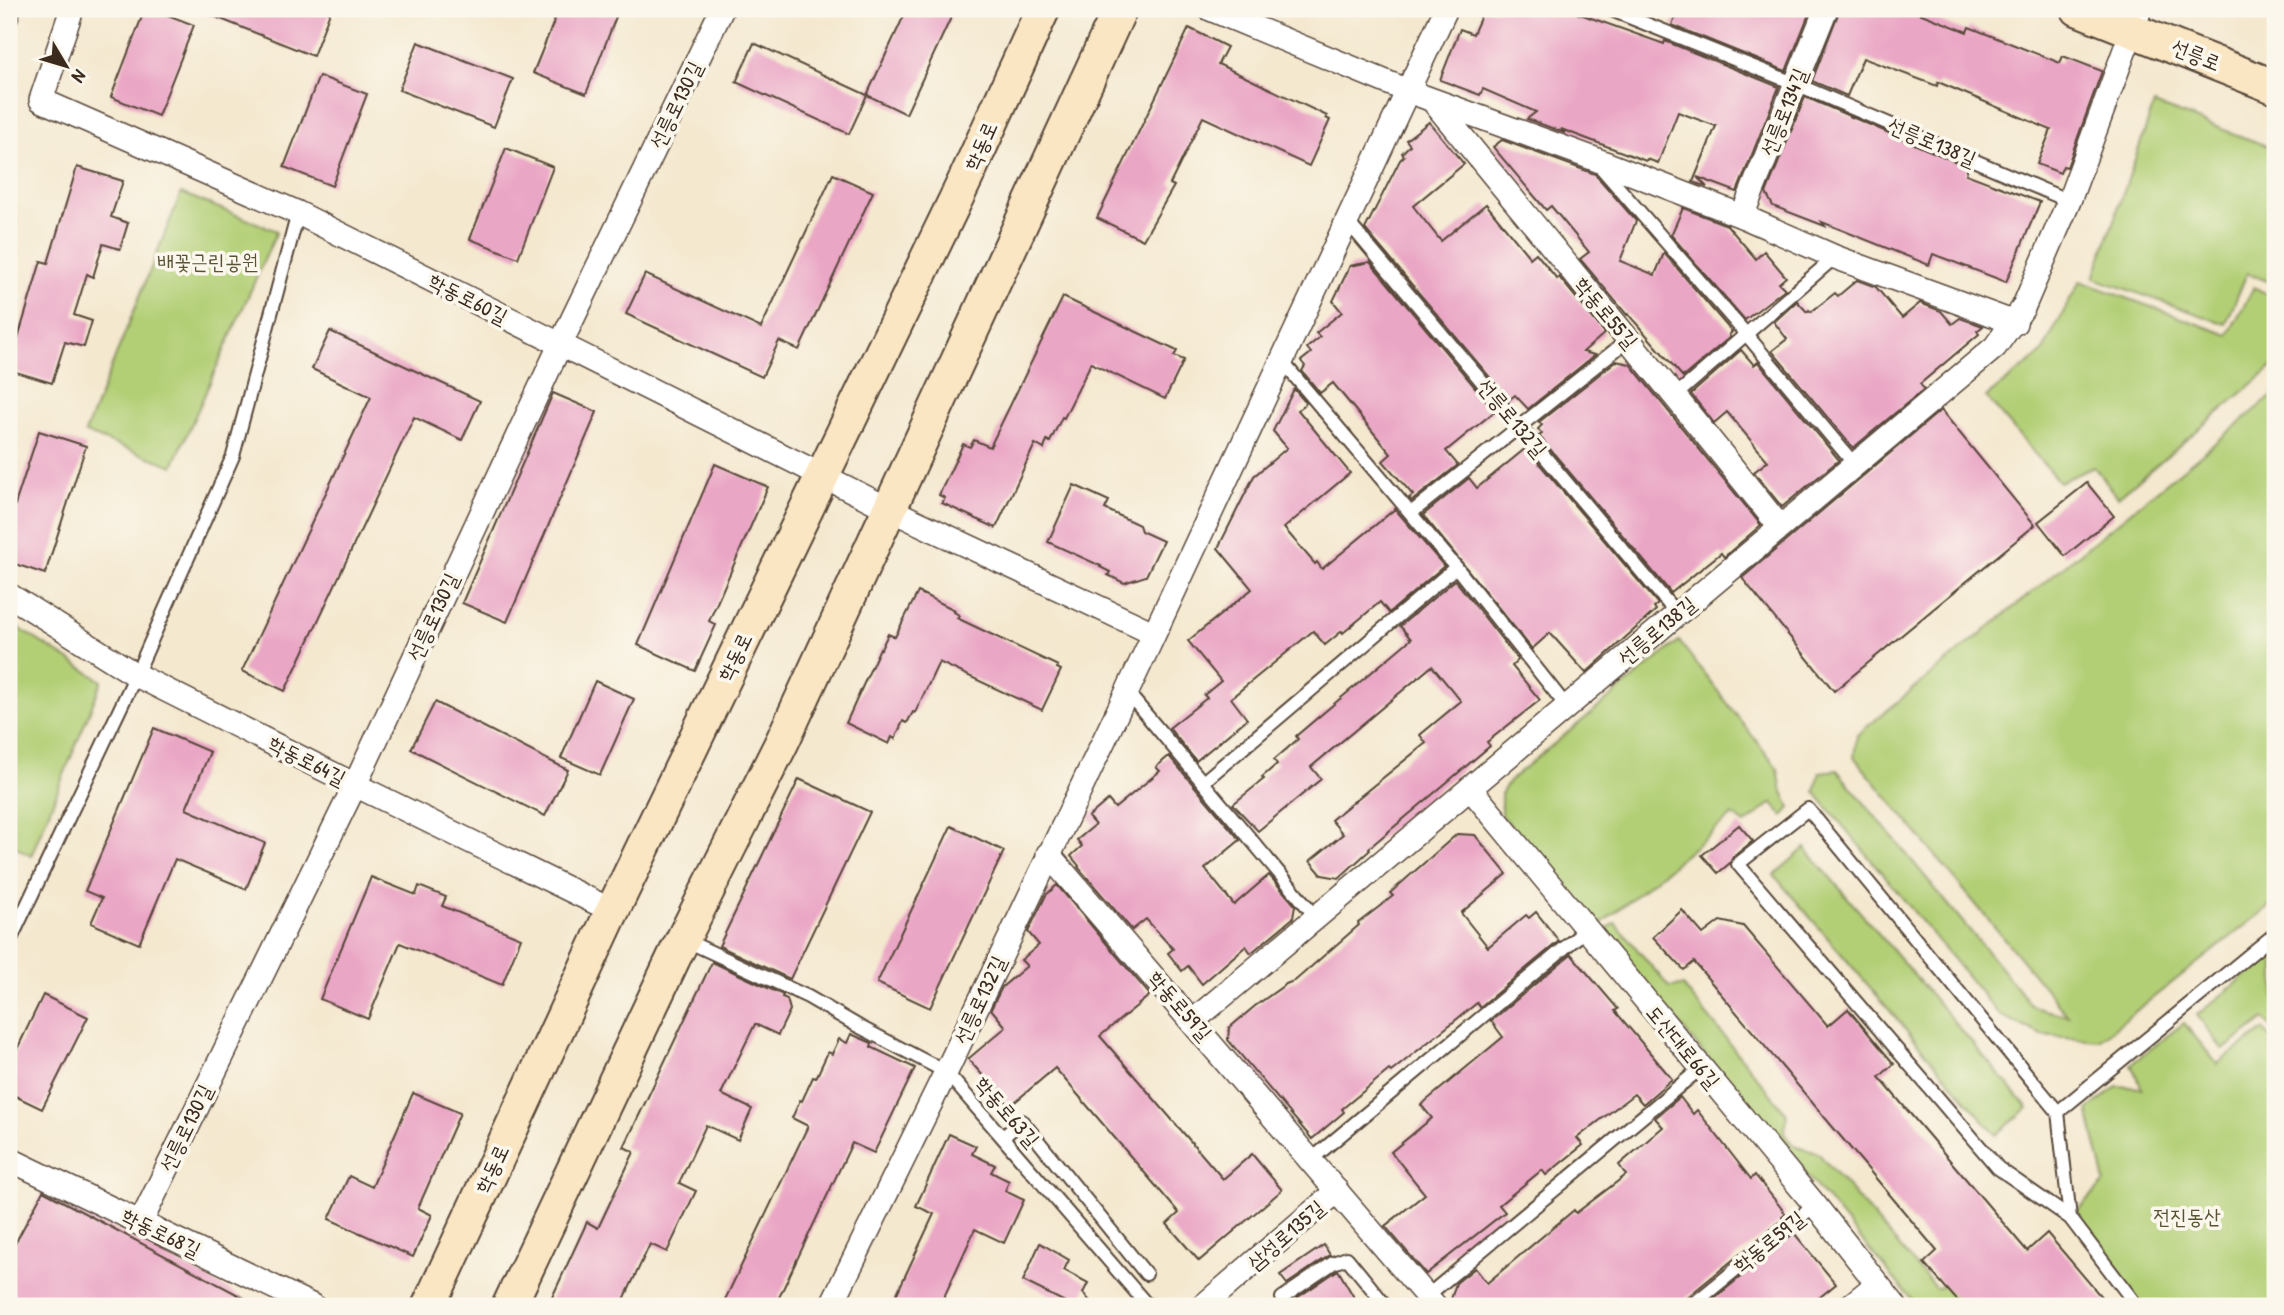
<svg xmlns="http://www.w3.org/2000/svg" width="2284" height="1315" viewBox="0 0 2284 1315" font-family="'Patrick Hand','Poor Story',sans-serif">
<rect width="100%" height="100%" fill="#fbf7ec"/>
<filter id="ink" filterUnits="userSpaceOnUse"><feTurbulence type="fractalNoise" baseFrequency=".0143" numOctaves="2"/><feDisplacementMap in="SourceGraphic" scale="14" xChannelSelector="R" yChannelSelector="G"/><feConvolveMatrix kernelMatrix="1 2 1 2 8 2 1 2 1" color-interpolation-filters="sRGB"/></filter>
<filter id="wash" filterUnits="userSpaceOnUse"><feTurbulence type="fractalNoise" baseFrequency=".00686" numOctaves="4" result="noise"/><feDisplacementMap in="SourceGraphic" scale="28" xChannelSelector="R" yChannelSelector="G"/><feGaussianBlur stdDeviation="1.57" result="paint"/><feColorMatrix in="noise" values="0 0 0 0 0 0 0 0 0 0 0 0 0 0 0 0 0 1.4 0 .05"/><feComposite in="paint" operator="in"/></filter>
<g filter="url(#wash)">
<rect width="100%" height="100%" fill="#f4e8cf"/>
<g fill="#b2cf76" stroke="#767c4a" stroke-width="2">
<polygon points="2154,104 2275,149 2275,284 2247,273 2226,324 2094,278"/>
<polygon points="181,193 277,231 173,466 85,433"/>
<polygon points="2080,281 2228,335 2254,287 2275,298 2275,365 2118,497 2094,467 2059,482 1986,397 2041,354"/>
<polygon points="2275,394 2275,902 2099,1040 2042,1035 1999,1015 1815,792 1820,772 1837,770 2033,1007 2068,1016 1854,757 1857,735"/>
<polygon points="9,622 102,681 31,856 9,843"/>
<polygon points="1679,641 1778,769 1781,787 1790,808 1783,816 1772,803 1745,824 1733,815 1596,928 1501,814 1501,794 1509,781"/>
<polygon points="1805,848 2028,1108 1996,1135 1774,875"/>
<polygon points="1615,923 1669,987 1683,986 1787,1114 1784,1134 1796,1147 1818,1153 1936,1289 1946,1284 1957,1297 1946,1306 1917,1306 1602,933"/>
<polygon points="2275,952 2275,1032 2265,1019 2223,1050 2197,1015"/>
<polygon points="2184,1023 2217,1064 2264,1030 2275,1044 2275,1301 2269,1306 2137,1306 2070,1218 2105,1182 2088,1110 2117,1086 2142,1088 2131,1064"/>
</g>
<g id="blocks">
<g fill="#eaa6c5">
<polygon points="145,9 152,9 194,25 158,116 111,97"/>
<polygon points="196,9 331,9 313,56"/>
<polygon points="559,9 619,9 586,94 533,73"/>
<polygon points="907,9 955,9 906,114 867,95"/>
<polygon points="1484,9 1566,9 1664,44 1665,41 1779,87 1737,192 1697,177 1707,187 1693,182 1716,126 1678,112 1658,163 1647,159 1646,161 1561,129 1565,133 1527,119 1536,112 1483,89 1480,95 1440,80 1460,29 1473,34"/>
<polygon points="1678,9 1811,9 1786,71 1672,25"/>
<polygon points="1840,9 1909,9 1967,32 1969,27 2060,63 2063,56 2102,71 2067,167 2063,166 2060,173 2037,164 2051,130 1938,82 1937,86 1863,58 1847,96 1812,81"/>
<polygon points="1189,28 1227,47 1218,64 1327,116 1326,118 1330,120 1309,166 1203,117 1170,184 1174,186 1143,240 1097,218"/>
<polygon points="418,42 513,79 494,127 399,90"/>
<polygon points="754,43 867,95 849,134 736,82"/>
<polygon points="319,76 367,94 332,186 284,167"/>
<polygon points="1805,97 1968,167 1966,174 2040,202 2006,282 1933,254 1929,265 1822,222 1825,226 1773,206 1766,193"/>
<polygon points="1429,122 1464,164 1413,206 1441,241 1486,204 1530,258 1536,253 1557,279 1559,277 1605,333 1583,352 1595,355 1528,409 1515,395 1509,400 1365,229 1400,160 1404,156 1402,153 1410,145 1406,140"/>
<polygon points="1502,140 1595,174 1636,221 1620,261 1655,275 1664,253 1732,332 1729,335 1730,337 1683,377 1628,314 1627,315 1580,259 1589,252 1551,206 1546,210 1493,147"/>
<polygon points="506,148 553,167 518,258 470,239"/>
<polygon points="77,167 123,181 111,217 128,223 120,249 103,244 93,277 87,274 74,315 92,321 84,347 65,342 52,383 9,370 9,368 41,261 48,263"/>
<polygon points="833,174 873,192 799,350 779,341 762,377 626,314 645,274 761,328"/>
<polygon points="1683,208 1727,225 1756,259 1764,251 1786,277 1779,283 1785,289 1745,320 1671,235"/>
<polygon points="1370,262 1495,411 1446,451 1458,465 1412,501 1409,498 1413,495 1383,461 1391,454 1333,383 1320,393 1302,371 1305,366 1301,361 1311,353 1307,348 1320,337 1316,333 1342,312 1333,301 1350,266"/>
<polygon points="1857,280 1876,287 1902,318 1920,303 1941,311 1952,324 1960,318 1983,326 1977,331 1979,334 1920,384 1924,389 1853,448 1772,351 1787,339 1774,322 1797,301 1807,312 1809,310 1811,312 1835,293 1838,296"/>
<polygon points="1063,297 1177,351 1174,356 1184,360 1165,399 1091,363 1064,418 1062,417 1050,442 1047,440 1044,449 1035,444 996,528 942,503 945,498 939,495 963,444 970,447 974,440 990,447"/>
<polygon points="330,331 480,401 462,440 414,417 285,691 242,671 371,397 312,369"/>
<polygon points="1741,350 1754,365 1758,362 1839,460 1782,507 1754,472 1768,461 1727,412 1714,423 1691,394"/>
<polygon points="1616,361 1630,364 1761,525 1724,557 1721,553 1671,593 1539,436 1542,434 1538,429 1542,425 1539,422"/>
<polygon points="1294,389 1306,403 1298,410 1350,473 1284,528 1315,564 1317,562 1322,569 1395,509 1444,566 1389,613 1380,602 1343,633 1342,631 1325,645 1313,631 1231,698 1247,719 1196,761 1169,728 1207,698 1204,695 1221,681 1188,641 1252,589 1218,548 1254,476 1287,448 1273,431"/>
<polygon points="553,393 597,412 507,622 462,603"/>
<polygon points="1941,410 2035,525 1834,691 1742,578"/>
<polygon points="39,431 86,446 45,574 9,562 9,523"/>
<polygon points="1526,448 1658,604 1654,607 1656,610 1586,673 1550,633 1532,649 1423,515 1469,478 1477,488"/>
<polygon points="715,464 768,487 709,621 716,625 695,671 638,645"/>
<polygon points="2087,483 2114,516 2065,556 2038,522"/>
<polygon points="1074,485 1109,501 1105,509 1139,525 1141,531 1163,541 1146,576 1124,583 1108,575 1110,572 1100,567 1101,566 1048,542"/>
<polygon points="1455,580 1518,660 1512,666 1540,700 1487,742 1490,746 1369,848 1370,850 1339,878 1322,875 1310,861 1343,834 1331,820 1426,743 1420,735 1461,701 1432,666 1311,767 1321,779 1258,831 1233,804 1264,779 1262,777 1277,764 1274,760 1298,739 1296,736 1411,639 1400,626"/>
<polygon points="918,592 955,610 954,612 959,615 957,618 1058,666 1057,668 1061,670 1042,710 939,662 915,713 913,712 907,723 903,721 895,739 892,737 889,744 846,723 880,648 881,649 888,634 895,637"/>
<polygon points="595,681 634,699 600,775 561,758"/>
<polygon points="435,702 568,770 545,816 411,749"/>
<polygon points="154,728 210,752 186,809 265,843 246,889 175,859 139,944 91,923 102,898 85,891"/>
<polygon points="1169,756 1240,840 1205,869 1234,905 1269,875 1295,905 1293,918 1251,953 1246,946 1202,984 1188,966 1182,971 1168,953 1173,949 1146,919 1132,930 1078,867 1079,866 1071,856 1082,846 1077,840 1095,825 1088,817 1108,800 1115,808 1160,771 1156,767"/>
<polygon points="799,779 870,812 790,979 719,946"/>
<polygon points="1739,825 1753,841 1733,857 1730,863 1718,873 1702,855"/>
<polygon points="951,826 1004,851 930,1008 877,983"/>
<polygon points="1457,834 1475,835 1507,874 1461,913 1488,947 1526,915 1529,918 1536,912 1559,941 1480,1007 1477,1003 1391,1072 1389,1070 1342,1109 1344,1112 1312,1139 1228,1040 1229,1028 1255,1006 1286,984 1296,980 1359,925 1358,923 1393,896 1390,893"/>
<polygon points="371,877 416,895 419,886 446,897 442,906 521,938 502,985 400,943 368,1019 320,999"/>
<polygon points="1057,885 1150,995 1100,1036 1223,1179 1252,1154 1282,1190 1199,1261 1167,1224 1179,1213 1055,1068 1010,1106 968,1059 1006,1027 991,1009 1002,987 1027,966 1021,960 1039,945 1028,932 1046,895"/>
<polygon points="1682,910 1703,934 1720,921 1743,926 1828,1026 1848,1009 1894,1064 1879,1077 2027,1251 2047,1233 2109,1306 1962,1306 1924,1263 1937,1251 1694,962 1684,970 1653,937"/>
<polygon points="1571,954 1618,1009 1615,1011 1672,1079 1643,1104 1634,1094 1577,1138 1583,1145 1546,1175 1542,1170 1499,1205 1505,1212 1426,1274 1385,1226 1425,1194 1391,1152 1432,1118 1421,1105 1503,1037 1491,1021"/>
<polygon points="712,962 783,995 782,997 787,999 790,1010 778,1035 755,1024 721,1094 752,1109 738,1140 706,1125 679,1183 696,1191 667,1252 650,1244 621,1306 548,1306 587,1222 598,1228 634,1152 624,1147"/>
<polygon points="43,995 88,1017 42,1109 9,1093 9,1066"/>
<polygon points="851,1034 872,1043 871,1047 915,1068 874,1153 852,1143 775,1306 722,1306 808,1126 792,1118 800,1100 802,1101 813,1077 816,1078 828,1052 832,1054 839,1039 847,1043"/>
<polygon points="413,1093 460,1113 418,1208 432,1215 413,1257 329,1219 349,1176 372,1187"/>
<polygon points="1680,1097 1693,1114 1697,1110 1751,1179 1755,1175 1786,1214 1782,1217 1783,1219 1685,1299 1682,1306 1449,1306 1456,1283 1475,1268 1487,1283 1574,1210 1576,1213 1626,1175 1619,1165 1663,1127 1655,1118"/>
<polygon points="949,1134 976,1146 972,1154 995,1165 991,1172 1009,1181 1005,1191 1024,1200 1004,1243 975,1229 940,1306 891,1306 934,1214 916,1206"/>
<polygon points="43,1191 259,1306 9,1306 9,1255"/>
<polygon points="1794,1233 1836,1284 1809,1306 1705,1306"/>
<polygon points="1040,1243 1069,1260 1064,1270 1088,1283 1083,1293 1094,1306 1073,1306 1023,1281"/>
<polygon points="1324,1245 1330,1255 1287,1284 1280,1275"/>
<polygon points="1338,1270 1359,1306 1303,1306 1297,1298"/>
</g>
</g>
</g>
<g filter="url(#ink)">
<use href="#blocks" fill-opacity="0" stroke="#574639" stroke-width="2"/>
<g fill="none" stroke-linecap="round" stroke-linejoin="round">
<g stroke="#574639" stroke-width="16">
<g id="lane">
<polyline points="1609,9 1796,84 2069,201"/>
<polyline points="9,24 14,9"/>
<polyline points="1597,163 1746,334 1855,465"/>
<polyline points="1347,221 1677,614"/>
<polyline points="1281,360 1456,567 1567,707"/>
<polyline points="1676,395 1835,257"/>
<polyline points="1411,513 1628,340"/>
<polyline points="1127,692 1316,917"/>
<polyline points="1203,782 1456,567"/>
<polyline points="685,940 808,997 858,1026 946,1072 1148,1306"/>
<polyline points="9,943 136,675 233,456 298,213"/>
<polyline points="2058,1112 2070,1218"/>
<polyline points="1003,1137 1022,1121 1146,1274"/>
<polyline points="1312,1159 1587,929"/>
<polyline points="1427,1296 1701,1068"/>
<polyline points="1282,1298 1333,1263 1347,1258 1386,1306"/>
<polyline points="1691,1306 1815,1205"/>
<polyline points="2137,1306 2070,1218 1998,1168 1738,864 1808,809 2058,1112 2275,934"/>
<polyline points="2269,1306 2275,1301"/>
</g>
</g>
<g stroke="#574639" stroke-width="26">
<g id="street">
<polyline points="72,9 41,100 298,213 889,509 1153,633"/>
<polyline points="1210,9 1408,91 1592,158 1742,216 1835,257 2015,323"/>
<path d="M1433,101C1548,243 1666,383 1780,527"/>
<polyline points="1742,216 1826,9"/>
<polyline points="9,595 136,675 355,785 613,911"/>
<polyline points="1470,788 1815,1205 1895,1306"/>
<polyline points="1048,854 1435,1306"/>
<polyline points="1193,1021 1995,347 2023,308 2069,201 2140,9"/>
<polyline points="9,1159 313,1306"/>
<polyline points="140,1224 355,785 560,345 722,9"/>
<polyline points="831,1306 946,1072 1127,692 1446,9"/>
<polyline points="1203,1306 1337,1191"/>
<polyline points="1850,1306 1877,1284"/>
</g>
</g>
<g stroke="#574639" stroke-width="37">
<g id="secondary">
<polyline points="2078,9 2275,87"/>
<polyline points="429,1306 607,922 966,178 1043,9"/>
<polyline points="509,1306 674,957 782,742 1120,9"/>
</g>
</g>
<use href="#lane" stroke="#fff" stroke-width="12"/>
<use href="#street" stroke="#fff" stroke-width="23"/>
<use href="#secondary" stroke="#fbe6c3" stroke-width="33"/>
</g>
</g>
<g text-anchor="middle" stroke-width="7" stroke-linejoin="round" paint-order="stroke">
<g font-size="21" fill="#3b2a1e" stroke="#fbf7ec">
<text transform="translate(2196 55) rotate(22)" y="7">선릉로</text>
<text transform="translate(676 105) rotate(-64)" y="7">선릉로130길</text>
<text transform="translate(1784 112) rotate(-68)" y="7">선릉로134길</text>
<text transform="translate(1932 142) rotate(23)" y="7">선릉로138길</text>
<text transform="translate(981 146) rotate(-66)" y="7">학동로</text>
<text transform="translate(468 299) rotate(27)" y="7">학동로60길</text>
<text transform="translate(1606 313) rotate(50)" y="7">학동로55길</text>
<text transform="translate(1512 418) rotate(50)" y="7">선릉로132길</text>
<text transform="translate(433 617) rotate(-65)" y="7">선릉로130길</text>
<text transform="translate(1657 631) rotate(-40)" y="7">선릉로138길</text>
<text transform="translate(735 657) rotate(-64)" y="7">학동로</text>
<text transform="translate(307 761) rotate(27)" y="7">학동로64길</text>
<text transform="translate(980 1000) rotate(-65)" y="7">선릉로132길</text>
<text transform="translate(1180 1006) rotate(49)" y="7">학동로59길</text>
<text transform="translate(1683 1047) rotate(50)" y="7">도산대로66길</text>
<text transform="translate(1007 1112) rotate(49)" y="7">학동로63길</text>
<text transform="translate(186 1128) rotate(-64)" y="7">선릉로130길</text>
<text transform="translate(492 1169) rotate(-65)" y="7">학동로</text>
<text transform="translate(161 1233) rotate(26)" y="7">학동로68길</text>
<text transform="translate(1286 1235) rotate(-41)" y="7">삼성로135길</text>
<text transform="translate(1769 1242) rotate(-39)" y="7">학동로59길</text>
</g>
<g font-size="21" fill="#595334" stroke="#fbf7ec">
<text x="208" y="269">배꽃근린공원</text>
<text x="2187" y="1224">전진동산</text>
</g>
</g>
<rect width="2284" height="1315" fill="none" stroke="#fbf7ec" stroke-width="35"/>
<g transform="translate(66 66) rotate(128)" stroke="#fbf7ec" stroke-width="5" paint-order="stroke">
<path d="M0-5L12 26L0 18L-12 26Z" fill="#3b2a1e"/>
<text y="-10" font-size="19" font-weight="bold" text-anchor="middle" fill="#3b2a1e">N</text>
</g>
</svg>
